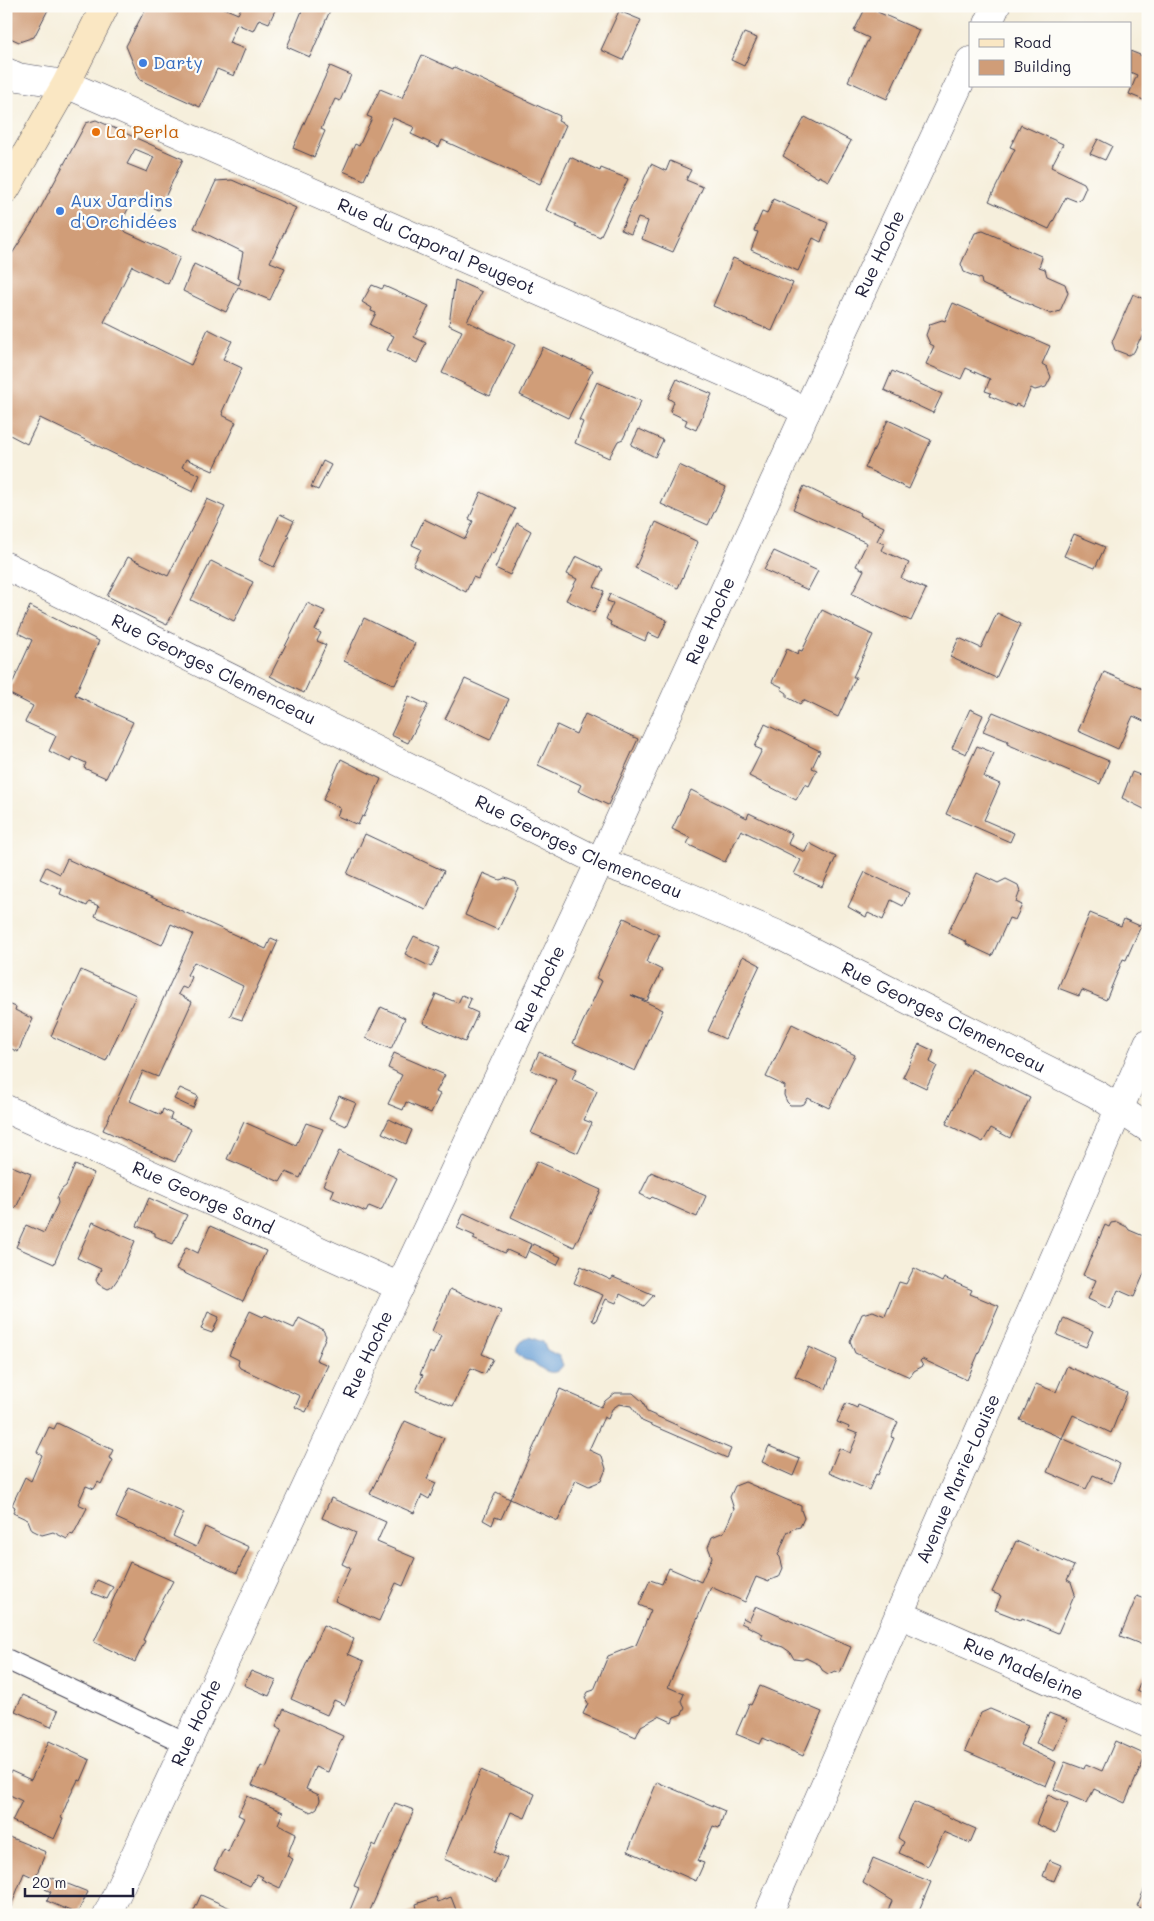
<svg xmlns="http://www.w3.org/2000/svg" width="1154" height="1921" viewBox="0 0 1154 1921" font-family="Mali,sans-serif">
<rect width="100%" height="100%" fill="#fdfcf7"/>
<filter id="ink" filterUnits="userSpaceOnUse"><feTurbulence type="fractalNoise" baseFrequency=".02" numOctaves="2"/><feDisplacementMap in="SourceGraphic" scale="10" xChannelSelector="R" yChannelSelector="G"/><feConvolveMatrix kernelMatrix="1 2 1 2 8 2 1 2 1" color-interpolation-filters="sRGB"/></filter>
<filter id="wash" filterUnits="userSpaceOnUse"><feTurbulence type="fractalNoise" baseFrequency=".0096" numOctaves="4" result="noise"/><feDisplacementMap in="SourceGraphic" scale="20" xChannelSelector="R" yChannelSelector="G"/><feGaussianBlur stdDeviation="1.12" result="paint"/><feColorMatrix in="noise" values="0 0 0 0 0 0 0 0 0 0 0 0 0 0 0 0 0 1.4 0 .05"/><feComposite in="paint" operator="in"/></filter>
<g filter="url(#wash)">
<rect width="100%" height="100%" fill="#f6efdc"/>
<path fill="#689fd6" stroke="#456088" d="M529,1337L543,1342L547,1350L559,1356L563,1365C555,1379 542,1370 533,1362C529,1360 525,1361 522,1358C511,1349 519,1341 529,1337Z"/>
<g id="blocks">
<g fill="#d09d78" fill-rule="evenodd">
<polygon points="6,6 50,6 34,37 19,42 6,36"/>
<polygon points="147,6 219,6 238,14 242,6 277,6 269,23 259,19 253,31 237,24 229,43 245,49 234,76 217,69 200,107 140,80 126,46"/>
<polygon points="304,6 332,6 310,57 287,47"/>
<polygon points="866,7 919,30 887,99 848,81 869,38 854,31"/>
<polygon points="619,11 641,20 623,60 601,50"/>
<polygon points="744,33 757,38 744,66 731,60"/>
<polygon points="1148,50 1148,102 1129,94 1137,75 1130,72 1130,51 1145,57"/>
<polygon points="422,55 453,69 454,67 560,116 558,121 566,125 540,184 442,140 439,147 411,134 414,127 393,118 364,180 343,171 355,144 359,146 372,118 367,116 380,89 402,98"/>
<polygon points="330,66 351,75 340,101 335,99 321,129 325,131 314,157 293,148"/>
<polygon points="805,117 851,141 829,181 819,176 818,178 783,156"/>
<path d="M96,120L183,159L159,210L133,198L120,226L126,232L180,257L168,284L132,266L104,322L191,365L208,329L232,341L223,359L242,368L222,412L223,413L222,415L236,422L213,471L186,459L182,467L200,475L193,492L40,418L27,444L10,435L6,442V263L34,220L86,123ZM135,149L154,157L147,172L127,164Z"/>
<polygon points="1021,125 1063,144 1051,167 1084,183 1086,187 1081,198 1076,201 1066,197 1049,229 989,201 1015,149 1010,147"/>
<polygon points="1098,139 1112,146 1105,160 1090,154"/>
<polygon points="570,157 600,171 601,168 628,179 600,237 575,226 576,224 546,210"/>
<polygon points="670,161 691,170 686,180 703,187 673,252 642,239 648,221 638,218 631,234 621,230 651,164 666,171"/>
<polygon points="232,180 296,208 270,262 285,268 270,300 238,287 226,312 183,291 194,264 239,285 241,280 238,278 243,252 194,228 216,181"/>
<polygon points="773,199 828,223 821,242 813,238 798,271 751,250 758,232 754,231 762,212 767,214"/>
<polygon points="983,231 1041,256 1042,258 1039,267 1045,269 1047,276 1065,284 1068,293 1060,311 1051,314 986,286 982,284 981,279 964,272 961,264 975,233"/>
<polygon points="733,258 793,283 772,331 713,306"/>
<polygon points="455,280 482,292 467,321 515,345 490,396 442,373 462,331 449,325"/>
<polygon points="372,285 382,289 384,286 429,306 414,337 426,343 417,363 387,350 394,336 370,325 376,313 371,311 372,308 362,302"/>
<polygon points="1133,294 1148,301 1148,321 1143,332 1145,332 1142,339 1140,339 1134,352 1128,355 1115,350 1112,342"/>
<polygon points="953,303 1050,346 1042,364 1047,367 1051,377 1046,387 1035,390 1031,388 1023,407 1016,404 1015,407 990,396 991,393 985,391 990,379 966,368 961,379 926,364 934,346 930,344 926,335 930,324 942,320 945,321"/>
<polygon points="543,347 593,370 568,418 520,395"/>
<polygon points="892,371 942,394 933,413 884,390"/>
<polygon points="677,379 712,394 696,430 685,425 687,420 670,412 674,402 668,398"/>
<polygon points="597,382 641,401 623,439 618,441 609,458 575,443 583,422 579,420"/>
<polygon points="888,420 931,440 909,489 865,468"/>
<polygon points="639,429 663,440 655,457 631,445"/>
<polygon points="323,461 331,465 318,490 311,487"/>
<polygon points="679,465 726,487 708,525 661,504"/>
<polygon points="804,486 860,513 859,515 884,527 877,541 884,544 881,550 909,563 901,578 926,589 911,621 852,594 864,570 856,566 867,543 793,509"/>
<polygon points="481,492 515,509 493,554 491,552 478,579 473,577 466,592 413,565 421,549 412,545 424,519 465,539 473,521 469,519"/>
<polygon points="207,499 225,507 167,625 107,596 128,557 168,576"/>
<polygon points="280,514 294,521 287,535 289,536 274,567 259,560"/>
<polygon points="656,522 698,542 678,588 635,568"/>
<polygon points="517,523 531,531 510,575 495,568"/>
<polygon points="1074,534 1105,547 1095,568 1064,556"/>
<polygon points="774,551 818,571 808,590 764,570"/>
<polygon points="576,556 603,569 594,587 604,591 594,613 566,600 577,579 567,574"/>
<polygon points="211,561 253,582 234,621 191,600"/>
<polygon points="610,594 667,620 659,638 648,633 645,641 610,625 611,622 606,619 613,603 607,601"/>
<polygon points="307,603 325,611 315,630 321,633 317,641 326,645 304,693 270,676"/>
<polygon points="30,606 99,641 75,695 133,722 106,778 84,768 86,763 73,757 71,762 49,751 56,736 25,722 33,706 8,693 32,640 18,633"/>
<polygon points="822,610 873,635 853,677 856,677 838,717 803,700 800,704 787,697 787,693 781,689 782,687 772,682 787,649 798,654 799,650 802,651"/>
<polygon points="997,613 1021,624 996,678 950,657 959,638 981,648"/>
<polygon points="364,618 415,643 395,685 344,661"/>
<polygon points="1104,672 1148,691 1148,723 1133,716 1118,749 1078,731"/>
<polygon points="465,679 509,699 490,740 445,719"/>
<polygon points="409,696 428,705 408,743 391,735"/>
<polygon points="970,709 983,715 966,754 952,748"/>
<polygon points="993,712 1109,761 1100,784 1007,744 1008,741 983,731"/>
<polygon points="585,714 638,739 608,805 578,791 581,785 538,765 557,725 576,734"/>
<polygon points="765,724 820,751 812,768 817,770 809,786 805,784 796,800 749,776 762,750 755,747"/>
<polygon points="977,746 994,753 984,777 1000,784 984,820 1014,833 1010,842 946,814"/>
<polygon points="341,759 381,779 364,817 362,816 358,825 337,816 340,808 323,800"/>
<polygon points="1132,772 1148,778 1148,811 1122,798"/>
<polygon points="691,790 747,818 749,813 792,834 788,844 805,852 809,843 836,857 822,887 794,874 801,860 741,830 725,862 687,844 690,838 672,829"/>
<polygon points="365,834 444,871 426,910 347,874"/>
<polygon points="67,859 266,949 271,938 278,941 242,1020 230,1016 243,986 194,962 187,975 192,977 187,989 182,987 178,994 192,1002 158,1077 143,1071 130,1101 161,1115 163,1109 172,1114 170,1119 191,1129 175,1162 103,1130 193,934 171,924 162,945 95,916 99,906 89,902 87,906 60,894 62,889 40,879 46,867 60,874"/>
<polygon points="865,872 909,893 903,906 891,900 883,920 868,913 866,917 848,907"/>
<polygon points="483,873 500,880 505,878 516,882 518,888 498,930 465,915"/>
<polygon points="977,873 998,883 1006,879 1018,885 1020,891 1016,902 1022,905 1015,920 1009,918 992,956 966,944 967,942 948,933"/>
<polygon points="1148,909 1148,932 1140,928 1126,960 1123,959 1106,1000 1082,990 1079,996 1058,988 1090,913 1121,926 1124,919 1140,926"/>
<polygon points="624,918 659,935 646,962 662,970 647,1001 631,995 663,1010 635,1071 573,1043 602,981 596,978"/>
<polygon points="414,936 440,948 431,967 405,954"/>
<polygon points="743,956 760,965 725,1039 708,1031"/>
<polygon points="81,970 136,995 106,1061 51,1036"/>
<polygon points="436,994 458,1003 462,995 471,999 467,1008 478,1013 465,1042 423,1023"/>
<polygon points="6,1003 16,1007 15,1010 33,1019 18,1052 6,1046"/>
<polygon points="381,1007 405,1018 391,1049 366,1038"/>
<polygon points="792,1024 855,1055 829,1108 808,1098 804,1104 800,1105 790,1105 787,1102 784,1095 785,1086 766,1077"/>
<polygon points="919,1044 934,1051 930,1062 937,1066 926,1088 903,1077"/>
<polygon points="539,1052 577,1069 572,1079 597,1091 584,1120 592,1123 578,1153 531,1133 556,1080 531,1070"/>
<polygon points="394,1053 445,1075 436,1092 440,1094 431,1113 406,1102 403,1110 388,1104 402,1075 388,1068"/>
<polygon points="972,1069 1030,1098 1010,1138 991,1128 983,1142 946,1124"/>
<polygon points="180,1088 198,1096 193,1108 174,1099"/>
<polygon points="339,1096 356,1103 346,1126 329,1118"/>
<polygon points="389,1119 412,1130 406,1144 382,1133"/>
<polygon points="244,1122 296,1145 306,1123 323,1129 300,1178 286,1172 280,1182 227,1159"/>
<polygon points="339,1151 397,1178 381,1211 369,1206 366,1212 331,1197 334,1190 323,1185"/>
<polygon points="537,1161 601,1190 574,1247 511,1217"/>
<polygon points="9,1165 31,1174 16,1208 6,1204 6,1172"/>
<polygon points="75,1165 94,1173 54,1264 16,1247 26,1225 44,1233 58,1203 57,1198 62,1189 66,1186"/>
<polygon points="651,1172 706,1196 697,1217 652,1197 650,1199 640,1194"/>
<polygon points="149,1198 187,1215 173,1244 155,1236 155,1233 137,1226"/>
<polygon points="464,1213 531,1244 525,1258 507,1250 505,1253 473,1239 475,1236 457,1228"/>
<polygon points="93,1222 135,1241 119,1277 112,1287 108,1289 98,1284 96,1280 101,1269 77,1258"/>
<polygon points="1117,1222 1127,1227 1129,1230 1148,1238 1148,1264 1134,1297 1118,1290 1110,1309 1088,1299 1096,1280 1083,1275 1105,1225 1109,1227 1111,1223"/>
<polygon points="210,1226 266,1251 243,1301 176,1269 186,1247 198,1253"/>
<polygon points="533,1244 561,1257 557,1265 529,1251"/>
<polygon points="581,1266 611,1280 613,1277 654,1295 644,1306 620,1294 616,1303 606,1299 595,1322 592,1320 603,1295 574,1283"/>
<polygon points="914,1268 942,1282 944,1278 972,1290 970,1294 999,1306 967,1380 922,1359 920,1361 923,1366 914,1371 910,1377 855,1353 850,1341 862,1314 873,1311 885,1316 899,1282 906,1284"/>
<polygon points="450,1289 501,1311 482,1354 493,1359 485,1374 471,1368 453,1406 416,1391 423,1375 420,1374 430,1352 433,1354 441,1336 432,1331"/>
<polygon points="250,1311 263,1317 265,1315 294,1328 299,1318 323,1330 326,1336 316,1360 328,1365 306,1412 295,1407 300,1396 240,1368 238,1365 239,1360 229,1355"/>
<polygon points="208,1312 219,1317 212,1333 201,1329"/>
<polygon points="1064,1318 1093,1331 1086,1347 1057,1335"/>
<polygon points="809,1347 837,1360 826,1389 795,1376"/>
<polygon points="1067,1366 1127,1393 1111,1433 1073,1415 1062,1438 1020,1420 1036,1384 1056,1392"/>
<polygon points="560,1389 601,1407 605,1401 615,1393 633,1393 643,1402 647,1412 731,1449 727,1458 642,1421 631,1406 619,1404 612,1409 608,1419 604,1417 589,1450 602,1456 606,1469 601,1481 589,1486 576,1480 558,1521 510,1499"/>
<polygon points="846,1403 857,1408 858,1405 898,1422 891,1437 894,1438 878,1475 876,1474 869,1490 829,1473 839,1448 850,1453 858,1434 848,1430 849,1427 837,1422"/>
<polygon points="405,1421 444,1438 427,1479 436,1483 429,1499 422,1495 414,1513 370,1494"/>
<polygon points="57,1423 113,1450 109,1458 113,1460 101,1484 98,1482 94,1489 86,1486 78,1504 87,1508 73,1535 70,1534 67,1539 53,1532 42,1535 32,1530 28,1520 13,1513 15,1507 12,1505 25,1477 31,1481 42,1455 37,1452 49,1427 54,1429"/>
<polygon points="1062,1438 1120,1464 1112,1483 1093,1475 1086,1489 1047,1472"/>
<polygon points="769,1446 800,1459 793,1476 762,1462"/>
<polygon points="745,1482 801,1506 801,1510 804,1518 800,1527 792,1529 791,1532 788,1531 778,1555 780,1557 783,1568 779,1577 770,1580 769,1582 756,1577 745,1602 711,1587 668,1687 684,1694 681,1701 685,1708 682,1714 674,1717 672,1722 659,1716 641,1726 636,1737 583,1714 588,1703 585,1698 588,1692 594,1690 608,1656 636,1645 651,1610 639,1605 650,1580 662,1584 669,1568 701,1582 712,1557 708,1547 712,1537 724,1532 734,1509 730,1497 735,1486"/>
<polygon points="129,1488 184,1513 173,1536 196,1547 205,1527 249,1547 237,1573 116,1518"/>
<polygon points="496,1492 510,1499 501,1519 495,1517 492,1525 483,1520"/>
<polygon points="331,1498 386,1522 377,1542 415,1558 403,1586 396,1583 379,1621 335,1601 350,1568 342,1564 356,1533 322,1518"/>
<polygon points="1016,1541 1074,1566 1067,1580 1071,1582 1075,1594 1058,1633 1022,1618 1021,1620 995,1610 1001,1596 992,1592"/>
<polygon points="130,1562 173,1581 152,1620 143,1640 145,1641 135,1662 94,1642"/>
<polygon points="97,1580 113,1587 107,1599 92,1593"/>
<polygon points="1137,1596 1148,1600 1148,1647 1120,1636"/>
<polygon points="756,1606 851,1647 840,1673 835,1671 828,1674 822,1670 820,1665 806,1658 802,1660 794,1659 790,1652 783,1647 773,1644 761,1638 763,1634 741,1623 743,1618 749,1621"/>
<polygon points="323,1625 354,1639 348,1654 364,1661 345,1705 334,1700 327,1715 291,1699"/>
<polygon points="1148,1665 1148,1696 1137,1691"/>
<polygon points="251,1671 276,1681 269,1696 244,1685"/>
<polygon points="760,1686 822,1712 803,1756 763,1738 760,1744 736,1734 749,1704 751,1705"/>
<polygon points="23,1695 58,1711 51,1727 15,1711"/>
<polygon points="284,1709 343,1736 328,1772 315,1767 306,1789 319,1795 320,1800 317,1808 311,1812 252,1785 261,1766 266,1768 282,1729 276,1726"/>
<polygon points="990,1709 1028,1725 1020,1745 1056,1762 1046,1786 965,1751 981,1713"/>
<polygon points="1049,1713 1067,1720 1054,1751 1036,1743"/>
<polygon points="49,1741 90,1760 81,1781 78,1780 69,1798 61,1818 63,1819 54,1839 12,1821 22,1801 6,1793 6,1778 9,1772 10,1773 11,1771 31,1780"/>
<polygon points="1115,1741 1146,1755 1125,1803 1094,1789 1087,1803 1054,1789 1065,1762 1084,1769 1086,1764 1102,1771"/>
<polygon points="481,1770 535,1794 525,1818 511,1812 494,1852 507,1858 496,1883 444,1859"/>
<polygon points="657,1782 725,1811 719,1828 713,1826 698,1861 704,1863 696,1881 628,1851"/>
<polygon points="1048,1795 1068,1804 1056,1833 1036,1824"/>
<polygon points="247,1796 283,1812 278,1824 296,1833 287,1856 293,1859 280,1888 261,1879 263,1877 257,1874 250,1886 214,1869 224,1849 228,1852 236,1834 244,1818 238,1815"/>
<polygon points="914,1802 976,1829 970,1843 944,1832 928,1866 899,1853 904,1842 898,1838"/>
<polygon points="395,1803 414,1810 368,1915 348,1915 359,1888 354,1886 373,1844 376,1846"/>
<polygon points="9,1837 46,1852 35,1878 24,1873 8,1914 6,1913 6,1845"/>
<polygon points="873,1858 931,1882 917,1915 886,1915 892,1901 863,1883"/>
<polygon points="1049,1860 1061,1865 1054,1881 1043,1876"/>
<polygon points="50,1877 88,1892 77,1914 47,1901 51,1892 45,1889"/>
<polygon points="1148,1881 1148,1911 1137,1906"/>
<polygon points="201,1895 246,1915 192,1915"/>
<polygon points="436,1897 438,1902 451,1897 458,1915 402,1915 417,1909 416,1904"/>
</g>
</g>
</g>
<g filter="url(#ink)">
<use href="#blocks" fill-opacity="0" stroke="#424153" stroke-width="1"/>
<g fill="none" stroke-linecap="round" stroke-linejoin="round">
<g stroke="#424153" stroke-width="22">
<polyline id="lane" points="6,1659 187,1744"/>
</g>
<g stroke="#424153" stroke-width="29">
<g id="street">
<polyline points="988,24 996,6"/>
<path id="s1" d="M6,72L18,77L66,84L771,393L806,412"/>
<path id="s2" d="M6,566L600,862L638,875L781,936L1096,1094L1148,1128"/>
<path id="s3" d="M6,1109L400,1287"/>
<path id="s4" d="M899,1614L1148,1724"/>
<path id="s5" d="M107,1915L374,1341L612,836L806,412L970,61"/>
<path id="s6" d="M768,1915L1148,1043"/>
</g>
</g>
<g stroke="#424153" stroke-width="29">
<polyline id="secondary" points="6,189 66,84 105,6"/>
</g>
<use href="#lane" stroke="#fff" stroke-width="20"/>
<use href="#street" stroke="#fff" stroke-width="28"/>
<use href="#secondary" stroke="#fae7c3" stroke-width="28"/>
</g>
</g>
<g fill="#3f7fe0" stroke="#fdfcf7" stroke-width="2">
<circle cx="143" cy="63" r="5"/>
<circle cx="60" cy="211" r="5"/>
</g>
<circle fill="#e8710a" stroke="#fdfcf7" stroke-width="2" cx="96" cy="132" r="5"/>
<g text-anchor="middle" stroke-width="4.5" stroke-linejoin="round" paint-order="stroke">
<g font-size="18" fill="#366cbe" stroke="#fdfcf7" text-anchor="start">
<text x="153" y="69">Darty</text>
<text x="70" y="207">Aux Jardins<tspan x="70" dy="21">d'Orchidées</tspan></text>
</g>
<g font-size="18" fill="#c56008" stroke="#fdfcf7" text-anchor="start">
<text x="106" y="138">La Perla</text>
</g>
<g font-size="18" fill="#22223b" stroke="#fdfcf7">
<text dy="6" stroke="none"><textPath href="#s1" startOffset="466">Rue du Caporal Peugeot</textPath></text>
<text dy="6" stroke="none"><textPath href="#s5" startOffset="1832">Rue Hoche</textPath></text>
<text dy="6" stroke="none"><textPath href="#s5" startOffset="1428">Rue Hoche</textPath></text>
<text dy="6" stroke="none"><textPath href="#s2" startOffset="232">Rue Georges Clemenceau</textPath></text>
<text dy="6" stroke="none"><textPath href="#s2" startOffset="638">Rue Georges Clemenceau</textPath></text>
<text dy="6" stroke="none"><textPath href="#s5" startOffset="1022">Rue Hoche</textPath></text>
<text dy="6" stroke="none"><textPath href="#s2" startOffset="1041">Rue Georges Clemenceau</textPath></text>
<text dy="6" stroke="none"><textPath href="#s3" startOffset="216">Rue George Sand</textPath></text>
<text dy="6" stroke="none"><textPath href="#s5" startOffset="618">Rue Hoche</textPath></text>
<text dy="6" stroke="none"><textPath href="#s6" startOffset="476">Avenue Marie-Louise</textPath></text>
<text dy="6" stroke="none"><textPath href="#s4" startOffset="136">Rue Madeleine</textPath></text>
<text dy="6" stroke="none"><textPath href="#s5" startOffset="212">Rue Hoche</textPath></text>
</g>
</g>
<rect width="1154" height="1921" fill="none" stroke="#fdfcf7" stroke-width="25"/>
<rect x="969" y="22" width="162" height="65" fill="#fdfcf7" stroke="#a5a5ac"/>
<rect x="979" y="39" width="25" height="8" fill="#fae7c3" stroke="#a5a5ac"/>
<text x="1014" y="48" font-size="15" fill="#22223b">Road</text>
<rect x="979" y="60" width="25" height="15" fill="#d09d78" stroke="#a5a5ac"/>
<text x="1014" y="72" font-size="15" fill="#22223b">Building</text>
<path d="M25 1888v8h108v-8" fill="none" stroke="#22223b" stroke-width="2.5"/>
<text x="32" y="1888" font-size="15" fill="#22223b" stroke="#fdfcf7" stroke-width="4" paint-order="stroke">20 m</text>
</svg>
